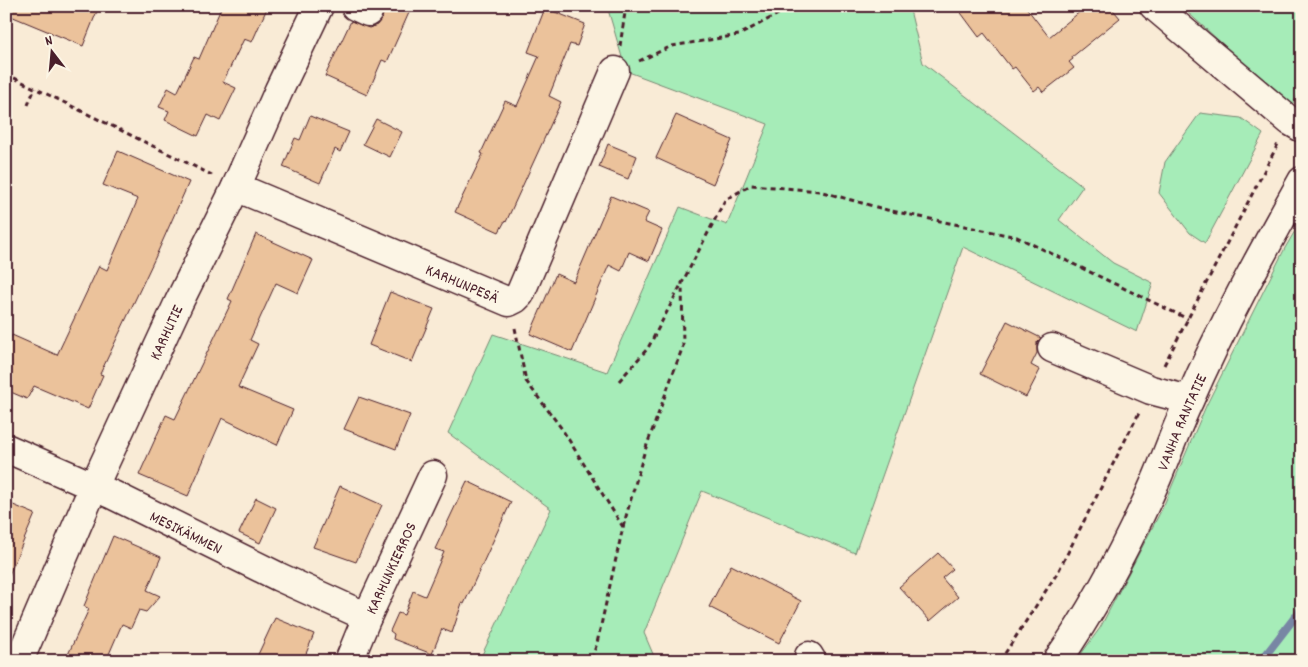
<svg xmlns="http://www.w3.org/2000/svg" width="1308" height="667" viewBox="0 0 1308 667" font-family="Dekko,sans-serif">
<rect width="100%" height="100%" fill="#f9ebd6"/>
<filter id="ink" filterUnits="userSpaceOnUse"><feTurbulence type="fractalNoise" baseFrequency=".02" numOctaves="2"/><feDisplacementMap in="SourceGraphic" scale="10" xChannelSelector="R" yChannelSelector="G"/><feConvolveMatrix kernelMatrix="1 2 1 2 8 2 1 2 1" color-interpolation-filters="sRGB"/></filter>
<g filter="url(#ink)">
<g fill="#a6ecb8" stroke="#788672">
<polygon points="607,6 909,6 923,63 1083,186 1059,220 1113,263 1153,283 1137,332 963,247 855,553 702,491 644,633 656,661 479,661 551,509 448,433 493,334 607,372 680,207 727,225 768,124 626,71"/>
<polygon points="1183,6 1302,6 1302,89 1291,106 1185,10"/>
<polygon points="1200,113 1241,118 1263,134 1205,243 1190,233 1159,193 1165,162"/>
<polygon points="1302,219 1302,661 1076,661 1100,628 1163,507 1206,406 1285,248"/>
</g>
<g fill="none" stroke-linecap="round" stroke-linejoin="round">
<polyline stroke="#7886a4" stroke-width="8" points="1261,661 1302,608"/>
</g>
<g fill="#ebc29b" stroke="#4a1f2b">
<polygon points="6,6 99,6 83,46 6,14"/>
<polygon points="222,6 268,6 252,42 244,39 223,82 236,88 220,121 208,115 198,136 165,120 169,111 159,107 168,88 177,93 194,57 199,59"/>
<polygon points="382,6 412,6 387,62 382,60 367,95 325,76 351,21 369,28 377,25 382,18 384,11"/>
<polygon points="956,6 1025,6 1049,37 1087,6 1110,6 1120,18 1072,57 1073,59 1069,62 1074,68 1043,92 1039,87 1034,91 1015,67 1012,69 984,33 979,37"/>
<polygon points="545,8 585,24 577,46 570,44 549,96 561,102 506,222 505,221 499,232 455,212 483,154 481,153 505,101 517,106 539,56 528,52"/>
<polygon points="676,115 732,140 713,184 656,158"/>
<polygon points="310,116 349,132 340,152 335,149 320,183 283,167 295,138 300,140"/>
<polygon points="376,119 402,132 390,157 363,144"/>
<polygon points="608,144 637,156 628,179 599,167"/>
<polygon points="118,151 189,182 155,258 100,374 103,375 88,409 34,386 27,399 6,390 6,349 12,335 57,355 99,266 107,270 138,199 103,185"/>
<polygon points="611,196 649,212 644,222 662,230 649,261 629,252 621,271 609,265 572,352 530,334 556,274 574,282"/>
<polygon points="256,234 313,260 298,293 276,283 250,340 258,344 238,387 293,410 277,445 222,418 188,496 139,475 166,415 175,419 232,301 228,299"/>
<polygon points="390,292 434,309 412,362 369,345"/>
<polygon points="1007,321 1041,338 1037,342 1037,353 1031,365 1040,370 1026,397 980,374"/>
<polygon points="359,397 410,415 396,449 344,429"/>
<polygon points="467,481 511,502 464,604 462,603 452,633 442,629 432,654 393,639 394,634 390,631 398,613 404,615 413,591 425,596 444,552 435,549"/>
<polygon points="340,486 382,505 356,562 313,547"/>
<polygon points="256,498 276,508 260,543 239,533"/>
<polygon points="6,502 35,514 6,582"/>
<polygon points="113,536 161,557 147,590 160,596 146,612 139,610 131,628 122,624 106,661 65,661 89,609 84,606"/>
<polygon points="938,553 953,569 942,578 958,597 930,621 899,587"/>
<polygon points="731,565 801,601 779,643 709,607"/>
<polygon points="275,618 314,634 303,661 255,661"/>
</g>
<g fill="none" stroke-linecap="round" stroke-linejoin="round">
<g stroke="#4a1f2b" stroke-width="31">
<g id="minor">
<polyline points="355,6 368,12"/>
<polyline points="1154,6 1290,121 1302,128"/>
<path id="s1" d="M236,187L509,302L515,299L520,294L615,71"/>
<polyline points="1052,348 1151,390 1189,400"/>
<path id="s2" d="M6,448L113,495L279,577L367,617"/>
<polyline points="809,656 812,661"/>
<path id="s3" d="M19,661L93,488L179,302L236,187L279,90L319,6"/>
<path id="s4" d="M349,661L367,617L433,475"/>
</g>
</g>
<g stroke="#4a1f2b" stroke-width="31">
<g id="major">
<path id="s5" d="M1057,661C1097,604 1129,542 1157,478C1168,452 1177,426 1189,401C1222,325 1262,253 1302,181"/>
</g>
</g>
<g stroke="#4a1f2b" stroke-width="3" stroke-dasharray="5 4" stroke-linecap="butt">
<polyline points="620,46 626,6"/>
<polyline points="639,61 672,46 739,35 793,6"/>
<polyline points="6,74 212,175"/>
<polyline points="28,105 35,88"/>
<polyline points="515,328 526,381 562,429 623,527 597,643 591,661"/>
<polyline points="1164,365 1278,144"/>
<polyline points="619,381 648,348 682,283"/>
<polyline points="623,527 644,453 683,346 682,283 725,200 751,185 819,191 887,210 1017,237 1188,319"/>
<polyline points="1000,661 1058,572 1139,413"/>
</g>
<use href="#minor" stroke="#fcf5e5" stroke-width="28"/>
<use href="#major" stroke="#fcf5e5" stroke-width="28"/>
</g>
</g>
<g text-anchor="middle" stroke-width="4" stroke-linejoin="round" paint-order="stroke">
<g font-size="16" fill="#4a1f2b" stroke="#fcf5e5">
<text dy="6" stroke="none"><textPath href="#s1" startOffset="246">KARHUNPESÄ</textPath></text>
<text dy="6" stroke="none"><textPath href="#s3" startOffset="360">KARHUTIE</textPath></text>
<text dy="6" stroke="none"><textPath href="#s5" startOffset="270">VANHA RANTATIE</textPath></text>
<text dy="6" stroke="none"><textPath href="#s2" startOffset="199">MESIKÄMMEN</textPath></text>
<text dy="6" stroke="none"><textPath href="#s4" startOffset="102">KARHUNKIERROS</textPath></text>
</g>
</g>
<rect width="1308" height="667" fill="none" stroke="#fcf5e5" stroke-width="25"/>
<rect x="12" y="12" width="1283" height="642" fill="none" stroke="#4a1f2b" stroke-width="2" filter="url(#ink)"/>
<g transform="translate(52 52) rotate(344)" stroke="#fcf5e5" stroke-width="4" paint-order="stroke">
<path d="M0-4L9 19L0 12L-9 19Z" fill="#4a1f2b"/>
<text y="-8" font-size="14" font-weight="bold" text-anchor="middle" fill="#4a1f2b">N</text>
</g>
</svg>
